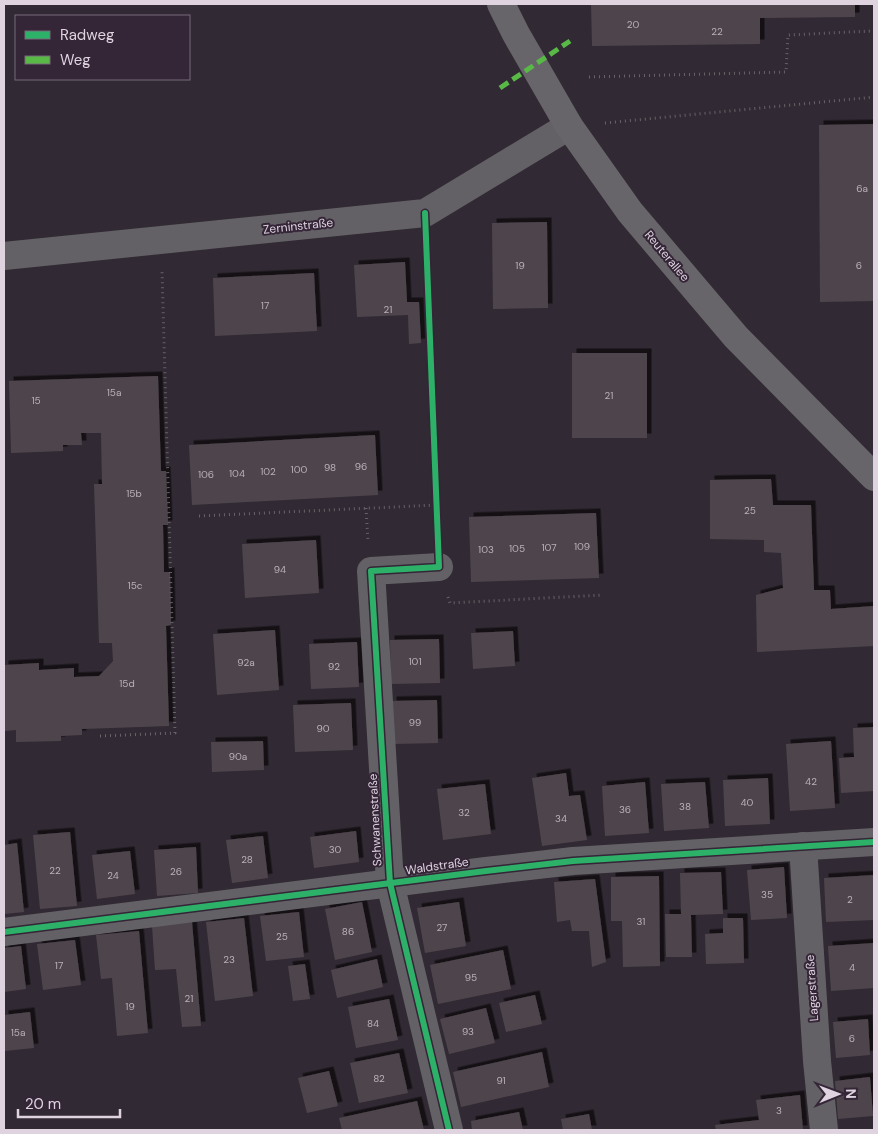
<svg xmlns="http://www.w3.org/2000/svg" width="878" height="1134" viewBox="0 0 878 1134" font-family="'DM Sans',sans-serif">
<defs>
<filter id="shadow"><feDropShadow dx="4.5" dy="-4.5" stdDeviation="0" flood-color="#0009"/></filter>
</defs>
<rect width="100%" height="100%" fill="#312933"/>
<g fill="#4e454c" filter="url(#shadow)">
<polygon points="591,4 855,4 855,17 760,18 760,44 592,46"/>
<polygon points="873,124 874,301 820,302 819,125"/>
<polygon points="547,222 548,308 493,309 492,223"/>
<polygon points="405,262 407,302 419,302 421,343 409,344 408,315 357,317 354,265"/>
<polygon points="314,273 317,331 215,336 213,278"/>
<rect x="572" y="353" width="75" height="85"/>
<polygon points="158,376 161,471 166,471 168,525 163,525 164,572 170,572 171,625 166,626 169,726 82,729 82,735 61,736 61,741 16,742 16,730 4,731 4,665 39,663 39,670 74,668 74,677 99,676 113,661 112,643 99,643 94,484 102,484 101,433 81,433 82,445 63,445 63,451 11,453 9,381"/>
<polygon points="375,435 378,495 192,505 189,445"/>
<polygon points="771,479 773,505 811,505 814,590 830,590 831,609 874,606 874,646 757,652 756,595 783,588 781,553 764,552 764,540 710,539 710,480"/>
<polygon points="596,513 599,578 471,582 469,517"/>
<polygon points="316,540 319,593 245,598 242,544"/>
<polygon points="275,630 279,690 217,695 213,634"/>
<polygon points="513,631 515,666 473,669 471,633"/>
<polygon points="439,639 440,683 391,684 390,640"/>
<polygon points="357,642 359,687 311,689 309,644"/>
<polygon points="437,700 438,743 394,744 392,701"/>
<polygon points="351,703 353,750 295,752 293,705"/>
<polygon points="874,727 874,791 841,793 839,758 854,757 853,728"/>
<polygon points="263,741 264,770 212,772 211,742"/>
<polygon points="831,741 835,808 790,811 786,744"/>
<polygon points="566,773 569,796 580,795 587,840 542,846 532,778"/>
<polygon points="768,778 770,824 725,826 723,780"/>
<polygon points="645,782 649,833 605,836 602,786"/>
<polygon points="705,782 709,828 664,831 661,784"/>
<polygon points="485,784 491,834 443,840 437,789"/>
<polygon points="356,831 359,862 314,868 310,837"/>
<polygon points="70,832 77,906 40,909 33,835"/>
<polygon points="263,836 268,878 232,883 226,840"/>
<polygon points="17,843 24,912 4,914 4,845"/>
<polygon points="196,847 198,893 157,896 154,850"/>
<polygon points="130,851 135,894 97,899 92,855"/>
<polygon points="784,867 787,918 751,920 747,870"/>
<polygon points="721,872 723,914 691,915 692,957 666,957 665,914 681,914 680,873"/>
<polygon points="874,875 874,920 826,922 824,878"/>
<polygon points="659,876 660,966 623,967 622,921 611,921 611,877"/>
<polygon points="595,879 606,962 592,967 589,931 572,931 570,920 557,922 554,882"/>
<polygon points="362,902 372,952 335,960 325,909"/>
<polygon points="459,902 466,946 425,953 417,908"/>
<polygon points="299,912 304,957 266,961 260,916"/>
<polygon points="244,918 253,996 215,1001 206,922"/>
<polygon points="723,918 743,918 744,963 706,964 705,934 723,933"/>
<polygon points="192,922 201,1026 182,1027 176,969 155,970 152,926"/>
<polygon points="139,931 148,1033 117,1036 112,978 101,979 96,935"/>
<polygon points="75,940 81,985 43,990 37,944"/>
<polygon points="874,943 874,988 831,991 828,946"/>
<polygon points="21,946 26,989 4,992 4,948"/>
<polygon points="503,950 511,989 438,1004 430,965"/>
<polygon points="377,959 383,987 337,998 331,970"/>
<polygon points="305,964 310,999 293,1001 288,966"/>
<polygon points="535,995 542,1024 506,1032 499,1003"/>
<polygon points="389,999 398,1040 356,1048 348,1007"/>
<polygon points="486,1008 495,1043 449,1054 440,1019"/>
<polygon points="30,1012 34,1048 4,1051 4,1015"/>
<polygon points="868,1019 870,1055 836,1058 833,1022"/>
<polygon points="542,1052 549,1087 461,1107 453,1072"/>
<polygon points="399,1053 408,1093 359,1103 350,1063"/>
<polygon points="329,1071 338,1106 307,1113 298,1078"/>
<polygon points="870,1077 873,1116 838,1119 835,1081"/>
<polygon points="800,1095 803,1130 716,1130 715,1125 759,1120 756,1100"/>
<polygon points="417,1101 424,1130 342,1130 339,1118"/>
<polygon points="519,1112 523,1130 472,1130 471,1121"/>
<polygon points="589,1114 592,1130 563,1130 561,1119"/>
</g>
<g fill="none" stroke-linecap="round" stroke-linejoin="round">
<g stroke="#676369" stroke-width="3" stroke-dasharray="1 4" stroke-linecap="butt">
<polyline points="589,77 786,72 788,35 872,31"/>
<polyline points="605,123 874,97"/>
<polyline points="366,508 368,541"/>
<polyline points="199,516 437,505"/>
<polyline points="448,597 450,603 602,595"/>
<polyline points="100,736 175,733 162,270"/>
</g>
<g stroke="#636166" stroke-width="28">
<polyline points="4,256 425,213 569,126"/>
<polyline points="439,567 371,571 390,883 449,1130"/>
<polyline points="803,846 817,1061 824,1130"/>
<polyline points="4,932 486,871 573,861 874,842"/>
</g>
<polyline stroke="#67646a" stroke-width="28" points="501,4 516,34 569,126 630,212 736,337 874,477"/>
<polyline stroke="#58b947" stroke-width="5" stroke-dasharray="10 5" stroke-linecap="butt" points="500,88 570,41"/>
<g stroke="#342537" stroke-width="9">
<g id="cycleway">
<polyline points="425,213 439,567 371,571 390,883 449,1130"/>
<polyline points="4,932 486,871 573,861 874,842"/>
</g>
</g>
<use href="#cycleway" stroke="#2db169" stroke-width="6"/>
</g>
<g text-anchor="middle" stroke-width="4" stroke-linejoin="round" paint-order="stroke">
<g font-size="10" fill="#bab0ba">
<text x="633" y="28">20</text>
<text x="717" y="35">22</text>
<text x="862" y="192">6a</text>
<text x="520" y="269">19</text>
<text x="859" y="269">6</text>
<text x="265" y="309">17</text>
<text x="388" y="313">21</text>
<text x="114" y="396">15a</text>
<text x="609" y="399">21</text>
<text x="36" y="404">15</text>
<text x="361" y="470">96</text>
<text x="330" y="471">98</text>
<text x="299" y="473">100</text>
<text x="268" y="475">102</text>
<text x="237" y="477">104</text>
<text x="206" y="478">106</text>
<text x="134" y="497">15b</text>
<text x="750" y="514">25</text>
<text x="582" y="550">109</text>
<text x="549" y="551">107</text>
<text x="517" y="552">105</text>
<text x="486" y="553">103</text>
<text x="280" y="573">94</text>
<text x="135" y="589">15c</text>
<text x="415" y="665">101</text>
<text x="246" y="666">92a</text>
<text x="334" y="670">92</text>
<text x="127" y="687">15d</text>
<text x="415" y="726">99</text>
<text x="323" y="732">90</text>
<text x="238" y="760">90a</text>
<text x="811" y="785">42</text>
<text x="747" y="806">40</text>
<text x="685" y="810">38</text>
<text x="625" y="813">36</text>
<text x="464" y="816">32</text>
<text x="561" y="822">34</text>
<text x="335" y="853">30</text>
<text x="247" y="863">28</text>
<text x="55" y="874">22</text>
<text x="176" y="875">26</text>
<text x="113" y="879">24</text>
<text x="767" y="898">35</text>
<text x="850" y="903">2</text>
<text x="641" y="925">31</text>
<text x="442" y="931">27</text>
<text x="348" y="935">86</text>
<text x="282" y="940">25</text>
<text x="229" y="963">23</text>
<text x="59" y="969">17</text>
<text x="852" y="971">4</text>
<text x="471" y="981">95</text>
<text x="189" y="1002">21</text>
<text x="130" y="1010">19</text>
<text x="373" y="1027">84</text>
<text x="468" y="1035">93</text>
<text x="18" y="1036">15a</text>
<text x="852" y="1042">6</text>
<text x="379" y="1082">82</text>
<text x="501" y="1084">91</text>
<text x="779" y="1114">3</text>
</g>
<g font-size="12" fill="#ded3df" stroke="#342537">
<text transform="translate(298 226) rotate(-6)" y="4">Zerninstraße</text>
<text transform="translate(667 256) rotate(50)" y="4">Reuterallee</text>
<text transform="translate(375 820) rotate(-93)" y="4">Schwanenstraße</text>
<text transform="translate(437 866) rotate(-8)" y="4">Waldstraße</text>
<text transform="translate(812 988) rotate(-94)" y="4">Lagerstraße</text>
</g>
</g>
<rect width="878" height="1134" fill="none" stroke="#ded3df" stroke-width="10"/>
<rect x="15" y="15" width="175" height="65" fill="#342537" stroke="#786b7a"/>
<rect x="25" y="31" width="25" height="8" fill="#2db169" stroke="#786b7a"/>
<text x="60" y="40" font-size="15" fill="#ded3df">Radweg</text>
<rect x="25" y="56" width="25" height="8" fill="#58b947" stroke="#786b7a"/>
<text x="60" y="65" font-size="15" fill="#ded3df">Weg</text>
<g transform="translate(838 1094) rotate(89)" stroke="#342537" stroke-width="4" paint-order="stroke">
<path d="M0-4L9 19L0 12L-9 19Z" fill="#ded3df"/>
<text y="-8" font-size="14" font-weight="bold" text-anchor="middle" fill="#ded3df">N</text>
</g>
<path d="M18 1109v8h102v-8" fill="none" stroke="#ded3df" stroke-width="2.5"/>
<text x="25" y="1109" font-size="15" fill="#ded3df" stroke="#342537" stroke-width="4" paint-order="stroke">20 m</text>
</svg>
